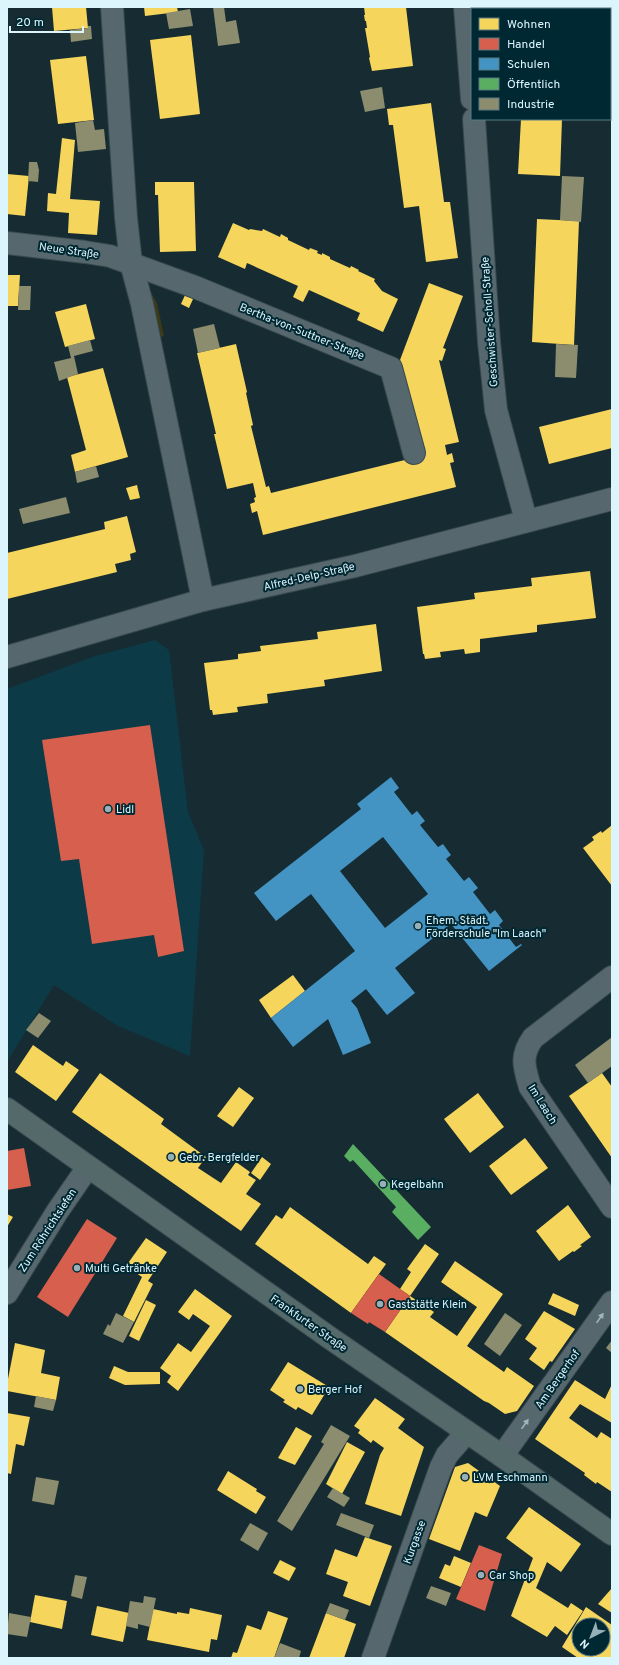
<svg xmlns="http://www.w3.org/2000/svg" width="619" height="1665" viewBox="0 0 619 1665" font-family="Overpass,sans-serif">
<rect width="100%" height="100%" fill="#162c32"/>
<polygon fill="#0c3a46" points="155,640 169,650 188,812 204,850 190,1056 118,1026 54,985 7,1062 7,689 95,656"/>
<polygon fill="#3c3915" points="149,289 157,303 164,336 158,338"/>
<g fill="#f6d55c" fill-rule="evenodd">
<polygon points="52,7 86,7 88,28 54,31"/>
<polygon points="144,7 177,7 178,12 145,16"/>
<polygon points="364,7 406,7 413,66 372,71 369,58 370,57 365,28 367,28 366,21 365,21 364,15 365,15"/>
<polygon points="191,35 200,114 160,119 150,40"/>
<polygon points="86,56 94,120 58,124 50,60"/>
<polygon points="431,103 444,202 450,202 458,258 426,262 419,206 404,208 393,125 389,125 387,109"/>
<polygon points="521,119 562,119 560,176 518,174"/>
<polygon points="62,138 75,140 70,199 100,201 97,235 68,233 69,213 47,211 48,193 56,194"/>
<polygon points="7,174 29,176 25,216 7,214"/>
<polygon points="155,182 194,182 196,251 160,252 158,195 155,195"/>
<polygon points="537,219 579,221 574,345 532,342"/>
<polygon points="233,223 249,230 250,229 262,231 263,229 280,237 281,234 288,238 288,240 309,250 310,248 318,251 317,253 322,255 322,253 330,257 330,259 350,268 351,266 359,270 358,271 375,279 374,281 382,291 398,299 383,332 357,320 360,313 309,290 303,302 293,297 298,286 247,263 245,269 218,257"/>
<polygon points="7,275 20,275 18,306 7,306"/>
<polygon points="429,283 463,296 443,348 446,349 442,361 439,360 459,442 445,445 447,455 452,453 454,462 450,463 456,487 263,535 257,511 252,513 250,504 255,502 254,498 256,497 253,483 227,489 214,434 216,434 197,353 236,344 247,392 246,393 253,425 251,426 266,487 269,486 271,493 425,455 400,360"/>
<polygon points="185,295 193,299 189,308 181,304"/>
<polygon points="86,304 95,339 65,347 55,312"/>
<polygon points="103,368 128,457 75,472 71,455 86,450 67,377"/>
<polygon points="612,409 612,448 549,464 539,427"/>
<polygon points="137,485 140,498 130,500 126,488"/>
<polygon points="127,516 136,552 130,554 131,560 115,564 117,572 7,599 7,553 105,529 104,522"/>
<polygon points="590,571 596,618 537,625 537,632 480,639 480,652 465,654 464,649 440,652 441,657 425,659 424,654 423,654 417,607 475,599 474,593 532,586 531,578"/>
<polygon points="376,624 382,671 324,680 325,686 267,694 268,703 237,707 238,712 213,715 212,710 210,710 204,663 238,659 238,654 261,651 260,646 318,639 317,632"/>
<polygon points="612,825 612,886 583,848 594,840 592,837 601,831 602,833"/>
<polygon points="293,975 305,991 271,1018 259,1000"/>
<polygon points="33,1045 63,1066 66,1061 79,1070 56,1101 15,1072"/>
<polygon points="100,1073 164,1119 161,1124 206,1157 198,1168 221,1183 236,1162 250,1172 248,1175 256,1180 246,1194 261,1204 241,1231 72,1112"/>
<polygon points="602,1073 612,1087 612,1158 569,1096"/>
<polygon points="239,1087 254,1098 233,1127 217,1116"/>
<polygon points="478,1093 504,1127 470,1153 444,1119"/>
<polygon points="525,1138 548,1168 511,1195 489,1166"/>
<polygon points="262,1157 271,1164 260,1180 251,1173"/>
<polygon points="568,1205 591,1237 580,1245 582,1246 574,1252 573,1251 559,1261 536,1231"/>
<polygon points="290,1207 368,1264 374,1256 386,1264 351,1313 255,1244 276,1215 282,1219"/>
<polygon points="7,1214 13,1217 7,1227"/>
<polygon points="146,1238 167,1252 148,1281 153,1284 134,1322 123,1316 142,1277 126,1266"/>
<polygon points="425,1244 439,1254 410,1296 400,1289 411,1272 407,1269"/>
<polygon points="455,1261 503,1294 467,1346 504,1372 507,1367 534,1386 517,1411 505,1414 489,1403 484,1401 385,1332 410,1296 434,1312 430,1317 457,1336 477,1307 441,1282"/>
<polygon points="195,1289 232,1316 178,1391 167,1382 171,1376 160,1368 178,1343 191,1352 210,1326 193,1314 189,1320 178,1312"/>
<polygon points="553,1293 579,1305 575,1316 548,1304"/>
<polygon points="146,1300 156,1305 139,1341 129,1336"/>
<polygon points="544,1311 575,1329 552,1362 550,1361 544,1370 529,1359 537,1348 525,1339"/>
<polygon points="15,1343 45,1350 41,1373 60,1377 56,1400 7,1391 7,1384"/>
<polygon points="288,1362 329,1387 312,1415 298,1407 296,1410 283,1402 285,1400 270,1390"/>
<polygon points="114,1366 128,1372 160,1372 160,1384 125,1385 109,1378"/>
<polygon points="575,1380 605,1399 612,1384 612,1423 580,1404 569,1418 597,1438 601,1432 612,1439 612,1492 597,1482 596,1484 584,1475 585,1473 535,1439"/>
<polygon points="375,1398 405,1419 398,1428 424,1447 401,1516 365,1504 380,1455 384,1448 373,1440 371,1443 358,1433 360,1430 354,1426"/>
<polygon points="7,1413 30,1417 24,1446 16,1444 11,1474 7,1473"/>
<polygon points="296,1427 312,1436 295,1465 278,1458"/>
<polygon points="347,1442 365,1452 342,1494 326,1484"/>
<polygon points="468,1463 500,1486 487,1517 475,1512 460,1551 429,1539 455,1467"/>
<polygon points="228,1471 257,1489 256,1491 266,1497 256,1514 217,1490"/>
<polygon points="529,1507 581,1544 561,1572 547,1562 536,1588 568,1608 571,1603 583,1611 567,1635 555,1626 547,1637 511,1616 533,1558 506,1538"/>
<polygon points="365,1537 392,1546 370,1606 343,1596 348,1582 326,1574 335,1549 357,1557"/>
<polygon points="454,1556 471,1563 461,1587 439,1578 445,1564 450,1566"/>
<polygon points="280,1560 296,1568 289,1581 273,1573"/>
<polygon points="612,1588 612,1613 598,1604"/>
<polygon points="35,1595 67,1601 62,1629 30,1622"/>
<polygon points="97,1606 129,1613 123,1642 91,1635"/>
<path d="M586,1607L612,1625V1658H578L562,1647ZM579,1625H603V1649H579Z"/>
<polygon points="190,1608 222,1615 217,1640 211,1639 209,1652 147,1640 153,1609 177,1614 177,1612 189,1614"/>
<polygon points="268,1611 288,1618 274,1658 231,1658 233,1652 237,1653 247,1625 261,1630"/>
<polygon points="326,1613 356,1624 344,1658 309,1658"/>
</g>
<g fill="#d6604d">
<polygon points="150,725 184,951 158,957 154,935 92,944 79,859 61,861 42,740"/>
<polygon points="24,1148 31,1186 7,1190 7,1151"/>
<polygon points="87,1219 117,1238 68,1317 37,1297"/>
<polygon points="379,1274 410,1296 385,1332 369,1322 368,1324 351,1313"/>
<polygon points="479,1545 502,1554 485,1611 456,1599"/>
</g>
<path fill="#4393c3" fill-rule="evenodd" d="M391,777L399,788L394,792L412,815L417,811L425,821L420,825L438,847L443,844L451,855L446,859L464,881L469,877L478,888L473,892L490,914L495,910L503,921L499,925L516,947L521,944L522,945L489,971L451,924L395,968L415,993L387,1015L366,989L351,1001L357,1008L371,1043L343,1055L328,1019L293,1047L271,1018L355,951L311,894L276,921L254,893L361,809L357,804ZM383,837L428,894L385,928L340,871Z"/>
<polygon fill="#5aae61" points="353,1144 431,1227 418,1240 392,1212 396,1207 353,1160 350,1162 344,1156"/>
<g fill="#8c8c6e">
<polygon points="213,7 224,7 226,22 236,20 240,43 218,46"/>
<polygon points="606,7 612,7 612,32 610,32 610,9 606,9"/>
<polygon points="190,9 193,26 169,29 166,13"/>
<polygon points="88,26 91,26 92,39 71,42 70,30 88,28"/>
<polygon points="382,87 385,108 365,112 360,91"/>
<polygon points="93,120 95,130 104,129 106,149 78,152 75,123"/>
<polygon points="29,162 37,162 39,170 38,182 28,181"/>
<polygon points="562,176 584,177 581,222 560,220"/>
<polygon points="19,286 31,286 30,310 18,310"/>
<polygon points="214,324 220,348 198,353 193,329"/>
<polygon points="90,340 93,351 74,356 78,374 59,381 54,362 71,358 68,346"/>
<polygon points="556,344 578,345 576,378 555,377"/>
<polygon points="96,466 99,477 77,483 75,472"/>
<polygon points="66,497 70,513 23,524 19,509"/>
<polygon points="39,1013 51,1021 38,1038 26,1030"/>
<polygon points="612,1037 612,1066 588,1083 575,1065"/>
<polygon points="116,1313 134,1322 123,1343 103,1334 108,1324 110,1326"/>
<polygon points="505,1313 522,1325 500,1356 484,1344"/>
<polygon points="612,1340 612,1353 606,1348"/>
<polygon points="36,1396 56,1400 53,1411 34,1407"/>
<polygon points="331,1425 350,1436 292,1531 277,1521 324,1444 321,1442"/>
<polygon points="36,1477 59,1481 54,1505 32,1501"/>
<polygon points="333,1488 350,1498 344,1507 327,1497"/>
<polygon points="341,1513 374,1525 369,1538 336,1525"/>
<polygon points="250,1523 268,1533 258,1551 240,1540"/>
<polygon points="75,1575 87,1577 82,1599 71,1596"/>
<polygon points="431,1586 451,1593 446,1606 426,1598"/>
<polygon points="144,1596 156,1598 150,1627 138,1624 138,1629 126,1626 130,1601 143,1603"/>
<polygon points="330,1603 349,1610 345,1620 326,1613"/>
<polygon points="9,1613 31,1617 27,1637 7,1634"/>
<polygon points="280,1643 301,1651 299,1658 274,1658"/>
</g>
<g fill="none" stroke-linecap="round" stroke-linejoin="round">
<g stroke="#38494f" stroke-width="24">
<g id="minor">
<polyline points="112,7 126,218 131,263 142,304 203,600"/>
<polyline points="465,7 472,99"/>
<polyline points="474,119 489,342 496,410 526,520"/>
<polyline points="7,243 85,252 110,256 195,287 391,368 414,453"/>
<polyline points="7,657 203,600 355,566 612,499"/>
<path d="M612,977L533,1038C520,1056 524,1067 530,1087L612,1207"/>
<polyline points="7,1293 57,1212 88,1167"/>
<polyline points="502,1456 612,1302"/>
<polyline points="373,1658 441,1467 447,1455 467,1432"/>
</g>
</g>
<g stroke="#38494f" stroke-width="24">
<polyline id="primary" points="7,1109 330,1338 502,1456 612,1534"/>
</g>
<use href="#minor" stroke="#56686d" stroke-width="22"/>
<use href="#primary" stroke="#54696a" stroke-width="22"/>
</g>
<defs><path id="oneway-solid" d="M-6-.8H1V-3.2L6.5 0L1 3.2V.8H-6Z"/></defs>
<g fill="#a0b6bc">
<use href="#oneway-solid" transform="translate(600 1318) rotate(-55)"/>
<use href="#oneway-solid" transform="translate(525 1424) rotate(-55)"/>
</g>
<g fill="#97afb6" stroke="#002832" stroke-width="1.5">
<circle cx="108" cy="809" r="4"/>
<circle cx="418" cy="926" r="4"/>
<circle cx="171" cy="1157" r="4"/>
<circle cx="383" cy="1184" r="4"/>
<circle cx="77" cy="1268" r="4"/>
<circle cx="380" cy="1304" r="4"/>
<circle cx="300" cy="1389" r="4"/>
<circle cx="465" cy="1477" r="4"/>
<circle cx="481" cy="1575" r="4"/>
</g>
<g text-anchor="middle" stroke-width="4" stroke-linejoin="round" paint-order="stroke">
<g font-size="11" fill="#dcf5fd" stroke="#002832">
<text transform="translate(69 250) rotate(8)" y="4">Neue Straße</text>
<text transform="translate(489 322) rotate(-94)" y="4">Geschwister-Scholl-Straße</text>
<text transform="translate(302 331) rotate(22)" y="4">Bertha-von-Suttner-Straße</text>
<text transform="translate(309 576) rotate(-13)" y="4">Alfred-Delp-Straße</text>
<text transform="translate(543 1104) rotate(58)" y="4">Im Laach</text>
<text transform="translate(47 1230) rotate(-57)" y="4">Zum Röhrichtsiefen</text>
<text transform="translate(309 1323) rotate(35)" y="4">Frankfurter Straße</text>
<text transform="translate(557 1379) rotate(-55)" y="4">Am Bergerhof</text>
<text transform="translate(414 1542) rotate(-70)" y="4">Kurgasse</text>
</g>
<g font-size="11" fill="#dcf5fd" stroke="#002832" text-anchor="start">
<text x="116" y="813">Lidl</text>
<text x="426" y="924">Ehem. Städt.<tspan x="426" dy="13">Förderschule "Im Laach"</tspan></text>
<text x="179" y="1161">Gebr. Bergfelder</text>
<text x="391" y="1188">Kegelbahn</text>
<text x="85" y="1272">Multi Getränke</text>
<text x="388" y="1308">Gaststätte Klein</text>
<text x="308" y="1393">Berger Hof</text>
<text x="473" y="1481">LVM Eschmann</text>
<text x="489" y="1579">Car Shop</text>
</g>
</g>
<rect width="619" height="1665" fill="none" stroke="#dcf5fd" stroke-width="16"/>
<rect x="471" y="8" width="140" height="112" fill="#002832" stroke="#587a83"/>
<rect x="479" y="18" width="20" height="12" fill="#f6d55c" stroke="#587a83"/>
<text x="507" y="28" font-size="12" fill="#dcf5fd">Wohnen</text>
<rect x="479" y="38" width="20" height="12" fill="#d6604d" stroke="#587a83"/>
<text x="507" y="48" font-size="12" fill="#dcf5fd">Handel</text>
<rect x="479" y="58" width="20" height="12" fill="#4393c3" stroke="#587a83"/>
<text x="507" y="68" font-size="12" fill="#dcf5fd">Schulen</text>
<rect x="479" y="78" width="20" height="12" fill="#5aae61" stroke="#587a83"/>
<text x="507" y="88" font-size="12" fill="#dcf5fd">Öffentlich</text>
<rect x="479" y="98" width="20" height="12" fill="#8c8c6e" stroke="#587a83"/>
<text x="507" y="108" font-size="12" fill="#dcf5fd">Industrie</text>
<g transform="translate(591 1637) rotate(222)"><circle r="19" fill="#002832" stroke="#587a83"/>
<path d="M0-3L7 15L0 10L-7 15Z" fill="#97afb6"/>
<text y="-6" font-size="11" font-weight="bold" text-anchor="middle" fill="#dcf5fd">N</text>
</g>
<path d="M10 26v6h73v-6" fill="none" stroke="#dcf5fd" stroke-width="2"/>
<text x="16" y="26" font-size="12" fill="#dcf5fd" stroke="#002832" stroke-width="3" paint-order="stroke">20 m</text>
</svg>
